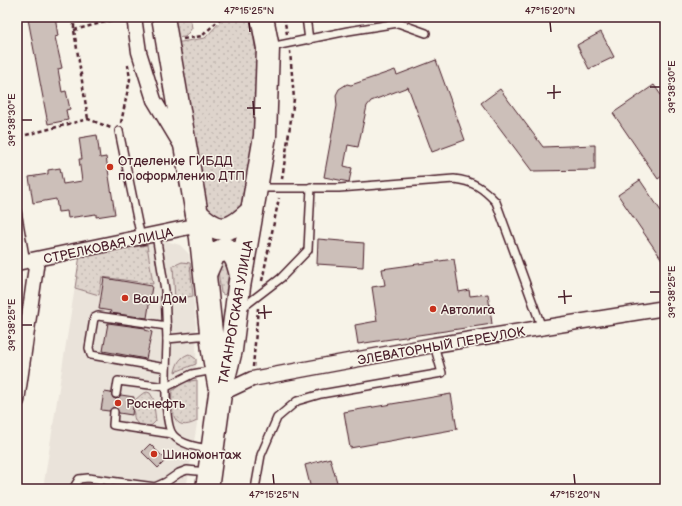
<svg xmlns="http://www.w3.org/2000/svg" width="682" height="506" viewBox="0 0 682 506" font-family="'Balsamiq Sans',sans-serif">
<defs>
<pattern id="grass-dots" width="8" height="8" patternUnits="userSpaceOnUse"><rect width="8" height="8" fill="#ded4cc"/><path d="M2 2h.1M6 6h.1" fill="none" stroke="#c0b6af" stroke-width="1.8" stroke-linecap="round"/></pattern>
</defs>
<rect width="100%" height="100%" fill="#f7f3e8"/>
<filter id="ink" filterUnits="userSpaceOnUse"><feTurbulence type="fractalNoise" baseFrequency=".025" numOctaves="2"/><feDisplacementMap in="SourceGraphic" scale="8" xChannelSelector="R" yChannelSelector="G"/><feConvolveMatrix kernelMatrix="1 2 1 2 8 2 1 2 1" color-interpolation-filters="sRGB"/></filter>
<g filter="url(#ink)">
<polygon fill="#eae3da" points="166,241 180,245 189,254 196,325 197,424 186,489 43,489 80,255"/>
<g fill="url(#grass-dots)" stroke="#947a7c">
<polygon points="171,17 190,17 192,28 185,37 174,38"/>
<path d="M237,17H250C255,44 260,72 258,100C255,139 246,177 239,215L232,222L206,219L175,43L205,38L222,20Z"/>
<polygon points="147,245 153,284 102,277 99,295 75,288 80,255"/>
<polygon points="219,258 230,261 226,293 224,295 221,293 217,263"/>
<polygon points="182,262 190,263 193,296 175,299 173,266"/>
<path d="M189,354L196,359V364L175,372C177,363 180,357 189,354Z"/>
<path d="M197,380V421C172,434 171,410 172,391L184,382Z"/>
<path d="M147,392L150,393L153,398L156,421L152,425L146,427C131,425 133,412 135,400L142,394Z"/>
</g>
<g fill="#ccbfb9" stroke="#4a1f2b">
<polygon points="37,17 55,17 58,36 55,37 62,68 58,69 62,92 66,91 70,109 66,110 68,120 48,124 28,19"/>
<polygon points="601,32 614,57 589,69 577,45"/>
<polygon points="436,60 465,140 432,152 408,87 371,101 367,106 358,147 348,145 344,166 352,168 349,182 324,177 337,106 336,95 339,89 347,84 351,85 395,70 397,75"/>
<polygon points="654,85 665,101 665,174 658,179 613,113"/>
<polygon points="500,89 543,147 595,145 595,170 532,171 481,103"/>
<polygon points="97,135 100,158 106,157 115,214 96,217 96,214 68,218 67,211 58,212 56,199 33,203 29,177 48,174 48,170 60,168 63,184 82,181 79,159 82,159 79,138"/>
<polygon points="640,180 665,217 665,264 618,195"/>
<polygon points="318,239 364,243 363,267 317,264"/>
<polygon points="454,259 459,292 469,290 470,296 488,294 492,324 358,344 355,325 377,321 372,287 385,285 382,269"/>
<polygon points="104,278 152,286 147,318 110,313 111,311 99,309"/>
<polygon points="108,323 145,328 145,330 152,332 146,359 103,351"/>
<polygon points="104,392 111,393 113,398 116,399 121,395 134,397 132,415 119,413 115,407 112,408 109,411 101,410"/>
<polygon points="451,394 457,429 350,448 344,412"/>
<polygon points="150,444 166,460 158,468 142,452"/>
<polygon points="330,458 339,489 311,489 305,465"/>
</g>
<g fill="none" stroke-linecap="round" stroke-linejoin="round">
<g stroke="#4a1f2b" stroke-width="10">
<g id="lane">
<polyline points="306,17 309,40"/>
<polyline points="270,47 348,31 398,23 426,33"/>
<polyline points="119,131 141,238"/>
<polyline points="17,133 17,152"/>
<path d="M258,188H339L454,179C473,181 483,188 496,202L542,328"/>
<polyline points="17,211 26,262"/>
<polyline points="156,235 165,290 167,339"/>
<polyline points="242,308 281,278 308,250 311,187"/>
<path d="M209,335L167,339C167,357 162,422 173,435C182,445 197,447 210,449"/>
<polyline points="166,368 91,355 89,348 94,318 98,316 167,326"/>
<polyline points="116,394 118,381 166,387 192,374 214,370"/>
<polyline points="114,412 113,425 172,434"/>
<polyline points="73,489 79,479 88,478 155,487 166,482 179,473 187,470 207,472"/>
<polyline points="255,489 261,455 277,418 297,401 321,394 442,373 434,345"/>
</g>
</g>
<g stroke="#4a1f2b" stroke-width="17">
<g id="street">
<polyline points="134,17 139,52 154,100 181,145"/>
<polyline points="17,263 199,225"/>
<polyline points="220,394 252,379 434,345 665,308"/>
<polyline points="17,401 37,260"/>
</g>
</g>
<g stroke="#4a1f2b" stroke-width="25">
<g id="primary">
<polyline points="163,17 201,238 213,351 219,385"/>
<path d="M197,214C220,236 230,232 252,211"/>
<path d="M206,272L214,254L225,249C237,253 238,265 241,275"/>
<polyline points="207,489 220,394 231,350 239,287 265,136 268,48 262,17"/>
</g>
</g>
<g stroke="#4a1f2b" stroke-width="2.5" stroke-dasharray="4 3" stroke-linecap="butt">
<polyline points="74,17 74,30 88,119"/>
<polyline points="284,17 287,34"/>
<polyline points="74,30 120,18"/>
<polyline points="183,39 202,36 222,17"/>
<polyline points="121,123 130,79 128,65"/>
<polyline points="26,135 88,119 111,128"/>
<polyline points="282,179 294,99 290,51"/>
<polyline points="262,281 279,198"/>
<polyline points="253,367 258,308"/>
</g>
<use href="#lane" stroke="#f7f3e8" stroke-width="7"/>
<use href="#street" stroke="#f7f3e8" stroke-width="14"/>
<use href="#primary" stroke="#f7f3e8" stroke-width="22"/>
</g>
</g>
<path fill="none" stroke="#4a1f2b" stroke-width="1.5" d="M249,22L250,32M550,22L551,32M554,85V99M650,87H660M547,93L561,92M253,101L254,115M247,108H261M22,120H32M564,290L565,304M650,292H660M558,297L572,296M264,305L265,319M258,313L272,312M22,325H32M273,474L274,484M574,474L575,484"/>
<g fill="#c8321e" stroke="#f7f3e8" stroke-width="1.5">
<circle cx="110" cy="167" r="4"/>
<circle cx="125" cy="298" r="4"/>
<circle cx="433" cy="309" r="4"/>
<circle cx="118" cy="403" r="4"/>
<circle cx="154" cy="454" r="4"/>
</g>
<g text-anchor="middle" stroke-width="3" stroke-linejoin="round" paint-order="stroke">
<g font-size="13" fill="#4a1f2b" stroke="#f7f3e8" text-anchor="start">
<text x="118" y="165">Отделение ГИБДД<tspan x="118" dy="15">по оформлению ДТП</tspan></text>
<text x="133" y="303">Ваш Дом</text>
<text x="441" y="314">Автолига</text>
<text x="126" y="408">Роснефть</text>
<text x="162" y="459">Шиномонтаж</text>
</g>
<g font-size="13" fill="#4a1f2b" stroke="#f7f3e8">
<text transform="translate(108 245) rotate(-12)" y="5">СТРЕЛКОВАЯ УЛИЦА</text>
<text transform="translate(235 312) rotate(-80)" y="5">ТАГАНРОГСКАЯ УЛИЦА</text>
<text transform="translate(441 345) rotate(-10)" y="5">ЭЛЕВАТОРНЫЙ ПЕРЕУЛОК</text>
</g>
</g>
<rect width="682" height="506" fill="none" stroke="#f7f3e8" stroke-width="44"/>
<rect x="22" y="22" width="638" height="462" fill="none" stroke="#4a1f2b" stroke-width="1.5"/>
<g font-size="10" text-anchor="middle" fill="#4a1f2b">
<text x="249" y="14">47°15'25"N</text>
<text x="550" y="14">47°15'20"N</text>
<text transform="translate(671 87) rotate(-90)" y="4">39°38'30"E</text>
<text transform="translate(11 120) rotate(-90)" y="4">39°38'30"E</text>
<text transform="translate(671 292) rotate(-90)" y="4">39°38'25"E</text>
<text transform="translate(11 325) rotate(-90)" y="4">39°38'25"E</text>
<text x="274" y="498">47°15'25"N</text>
<text x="575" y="498">47°15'20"N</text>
</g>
</svg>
